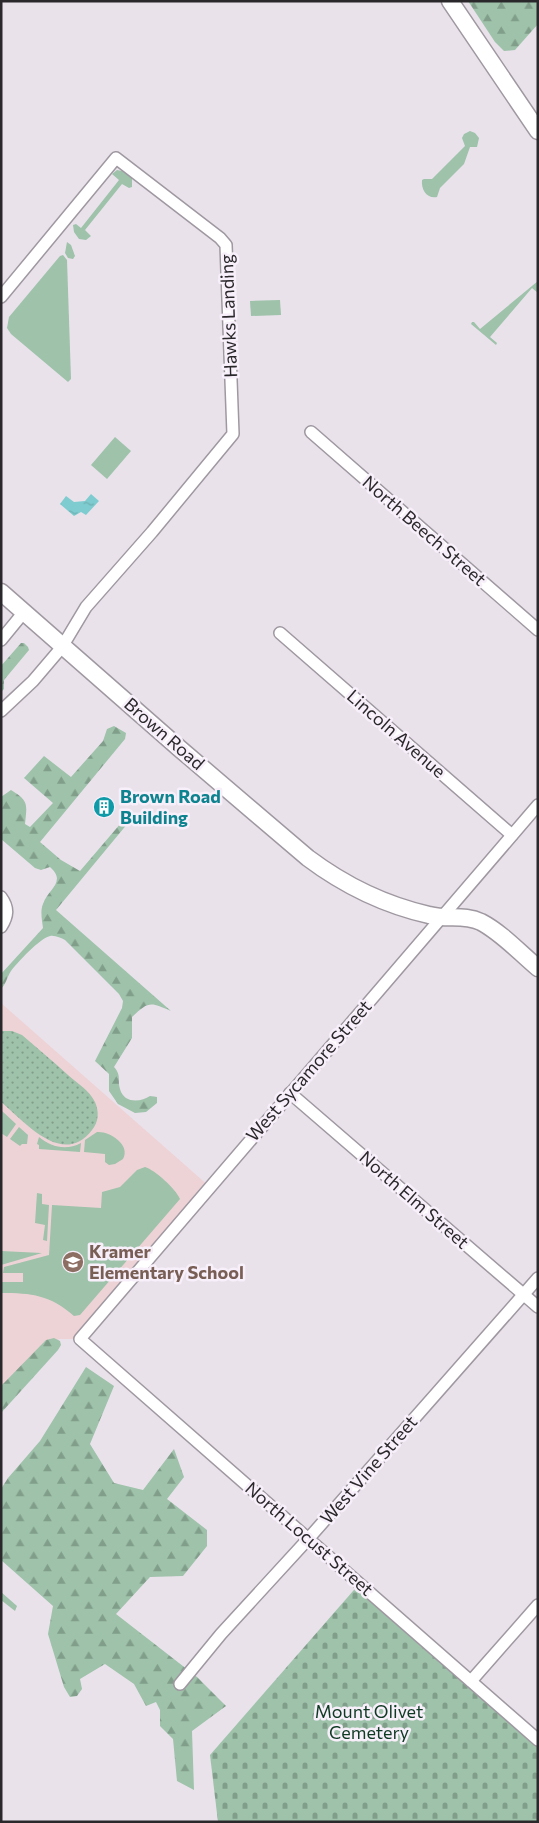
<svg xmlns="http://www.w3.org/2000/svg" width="539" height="1823" viewBox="0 0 539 1823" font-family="Commissioner,sans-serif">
<defs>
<pattern id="forest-firs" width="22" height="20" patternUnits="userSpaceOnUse" patternTransform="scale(1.25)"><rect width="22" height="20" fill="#9ec2aa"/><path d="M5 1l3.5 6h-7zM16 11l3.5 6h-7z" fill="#819e8b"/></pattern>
<pattern id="cemetery-stones" width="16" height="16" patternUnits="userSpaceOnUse" patternTransform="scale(1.25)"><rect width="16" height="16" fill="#9ec2aa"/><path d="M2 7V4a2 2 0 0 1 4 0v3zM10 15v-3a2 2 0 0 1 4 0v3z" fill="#819e8b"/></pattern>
<pattern id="park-dots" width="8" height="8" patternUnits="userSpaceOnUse" patternTransform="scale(1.25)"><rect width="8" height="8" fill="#9ec2aa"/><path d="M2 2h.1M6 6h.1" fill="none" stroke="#819e8b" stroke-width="1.8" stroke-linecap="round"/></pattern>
<pattern id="water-ripples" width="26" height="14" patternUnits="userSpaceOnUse" patternTransform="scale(1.25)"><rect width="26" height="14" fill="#7ecccf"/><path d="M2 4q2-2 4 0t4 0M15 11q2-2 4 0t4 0" fill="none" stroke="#6dafb2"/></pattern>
</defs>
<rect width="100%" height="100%" fill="#e9e2eb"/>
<polygon fill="#eed3d6" points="1,1003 210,1187 80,1339 59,1339 1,1404"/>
<g fill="#9ec2aa">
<path d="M470,131L475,133L479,138L477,147H470L464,164L440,188L437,197C427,199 421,190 422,180L424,179H432L465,146L462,138L464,134Z"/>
<polygon points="117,170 122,171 132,178 132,187 129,188 122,184 85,230 91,236 86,240 79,239 74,232 73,225 76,224 81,228 119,180 112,174"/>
<polygon points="67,242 71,245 75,256 73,259 68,258 65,253"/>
<polygon points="63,255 67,260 71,379 68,382 11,334 7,328 9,317 60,256"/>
<polygon points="538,281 538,293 532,288 490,337 497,343 496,345 471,324 472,322 474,322 480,329"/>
<polygon points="280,300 281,315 251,316 250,301"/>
<polygon points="115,437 131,451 107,479 91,465"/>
<polygon points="1,1110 16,1124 7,1137 1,1133"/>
<polygon points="19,1127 28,1135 27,1144 22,1144 20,1146 10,1139"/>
<path d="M97,1132C110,1131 131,1145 123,1159L115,1164L109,1165L105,1162V1154L84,1152L85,1140Z"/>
<path d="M39,1137C51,1147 66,1151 81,1143L80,1152L39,1149V1145L37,1144Z"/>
<path d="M145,1167C155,1170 176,1189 180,1199L80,1315L74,1316C50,1295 32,1293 1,1293V1282H23V1273H3L4,1267L49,1255L52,1205L101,1208L102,1192L120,1187L137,1170Z"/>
<polygon points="37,1193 42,1194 42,1204 49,1205 47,1241 43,1240 45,1225 35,1223"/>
<polygon points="1,1251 42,1253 1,1265"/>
<polygon points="1,1592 17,1606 15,1611 1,1600"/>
</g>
<g fill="url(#forest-firs)">
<polygon points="468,1 538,1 538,24 515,50 504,51 495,42"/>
<polygon points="21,643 24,643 28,647 29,650 4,680 4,689 1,692 1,666"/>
<path d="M114,726L126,733L125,739L40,842L61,860L80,871L127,816L133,817L56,910L171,1011C150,1002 149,1001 132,1017V1038L114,1067C122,1076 117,1080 120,1089C124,1104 141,1102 150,1096L157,1097V1103L146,1112L135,1113L118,1104L109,1091V1074L95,1061L122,1008L123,1001L119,994L65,940C61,938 55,935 50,936C40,938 17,963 11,971C7,977 6,984 1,989V974L43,928C42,920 40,911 43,904C48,889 67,882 50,867L41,870L35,868L1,839V797L11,790C29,801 27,804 25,824L30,827L53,803L24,778L44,756L71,777L103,741L107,729Z"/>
<polygon points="54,1338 60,1341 61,1345 58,1350 1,1413 1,1386 46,1340"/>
<polygon points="86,1367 114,1386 90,1444 114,1483 143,1490 174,1449 184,1477 167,1499 207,1530 207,1546 183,1576 150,1577 116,1614 197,1677 226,1706 192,1731 194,1790 177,1781 173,1739 160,1726 160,1710 156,1702 146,1706 134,1684 105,1664 80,1679 82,1689 77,1696 70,1697 64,1687 48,1634 53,1606 1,1560 1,1489 8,1478 40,1441"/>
</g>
<polygon fill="url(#cemetery-stones)" points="360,1583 538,1740 538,1822 218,1822 210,1755"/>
<path fill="url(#park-dots)" d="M1,1031H12L22,1035C37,1048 53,1061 68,1075C77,1083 89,1090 95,1102C99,1111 99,1122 92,1130C63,1168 25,1122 1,1102Z"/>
<polygon fill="url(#water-ripples)" points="91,494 99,501 86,515 81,512 74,516 60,504 66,496 74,502 85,501"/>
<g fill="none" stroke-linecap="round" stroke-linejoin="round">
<g stroke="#9f98a1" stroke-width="14">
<g id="street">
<polyline points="1,297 116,158 220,238 226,245 233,434 152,532 86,607 62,647 33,681 1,711"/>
<polyline points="311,432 538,630"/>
<polyline points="280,633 512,835"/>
<polyline points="1,640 24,612"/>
<polyline points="538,805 80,1339 538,1740"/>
<path d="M1,897C9,908 8,916 1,927"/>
<polyline points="290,1093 538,1307"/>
<polyline points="471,1681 538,1605"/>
<polyline points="180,1684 221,1634 309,1538 538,1278"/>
</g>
</g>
<g stroke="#9f98a1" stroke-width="19">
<g id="secondary">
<polyline points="450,1 538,131"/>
<path d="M1,592L179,748L308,858C344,885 385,905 429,915C447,920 464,914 481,922C502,933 520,953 538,968"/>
</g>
</g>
<use href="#street" stroke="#fff" stroke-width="11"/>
<use href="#secondary" stroke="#fff" stroke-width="16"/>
</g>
<defs>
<g id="building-disc" transform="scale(1.125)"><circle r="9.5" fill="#0f9aa8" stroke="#f7eff9"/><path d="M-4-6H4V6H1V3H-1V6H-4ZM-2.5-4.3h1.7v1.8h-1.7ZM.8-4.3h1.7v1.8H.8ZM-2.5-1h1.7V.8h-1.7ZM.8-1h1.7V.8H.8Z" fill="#fff"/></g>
<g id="school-disc" transform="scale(1.125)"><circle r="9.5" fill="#8d6e63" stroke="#f7eff9"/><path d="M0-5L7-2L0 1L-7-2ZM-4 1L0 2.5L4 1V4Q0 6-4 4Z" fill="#fff"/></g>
</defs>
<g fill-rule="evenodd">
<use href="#building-disc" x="104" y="807"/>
<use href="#school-disc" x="73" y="1262"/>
</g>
<g text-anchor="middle" stroke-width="5" stroke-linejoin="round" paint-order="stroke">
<g font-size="18" fill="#2b282c" stroke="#f7eff9">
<text transform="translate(229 316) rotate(-92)" y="6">Hawks Landing</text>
<text transform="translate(424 531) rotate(41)" y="6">North Beech Street</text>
<text transform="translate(164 734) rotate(41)" y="6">Brown Road</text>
<text transform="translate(396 734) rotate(41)" y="6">Lincoln Avenue</text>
<text transform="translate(309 1071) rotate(-49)" y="6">West Sycamore Street</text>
<text transform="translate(414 1200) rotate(41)" y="6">North Elm Street</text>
<text transform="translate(369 1470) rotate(-49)" y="6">West Vine Street</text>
<text transform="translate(309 1539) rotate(41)" y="6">North Locust Street</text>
</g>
<g font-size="18" font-weight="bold" fill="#0d838f" stroke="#f7eff9" text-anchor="start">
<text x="120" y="803">Brown Road<tspan x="120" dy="21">Building</tspan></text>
</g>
<g font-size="18" font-weight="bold" fill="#785e54" stroke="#f7eff9" text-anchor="start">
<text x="89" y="1258">Kramer<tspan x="89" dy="21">Elementary School</tspan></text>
</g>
<g font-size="18" fill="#0e3a23" stroke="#f7eff9">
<text x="369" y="1718">Mount Olivet<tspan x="369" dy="21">Cemetery</tspan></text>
</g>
</g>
<rect width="539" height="1823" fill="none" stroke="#2b282c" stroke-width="5"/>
</svg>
